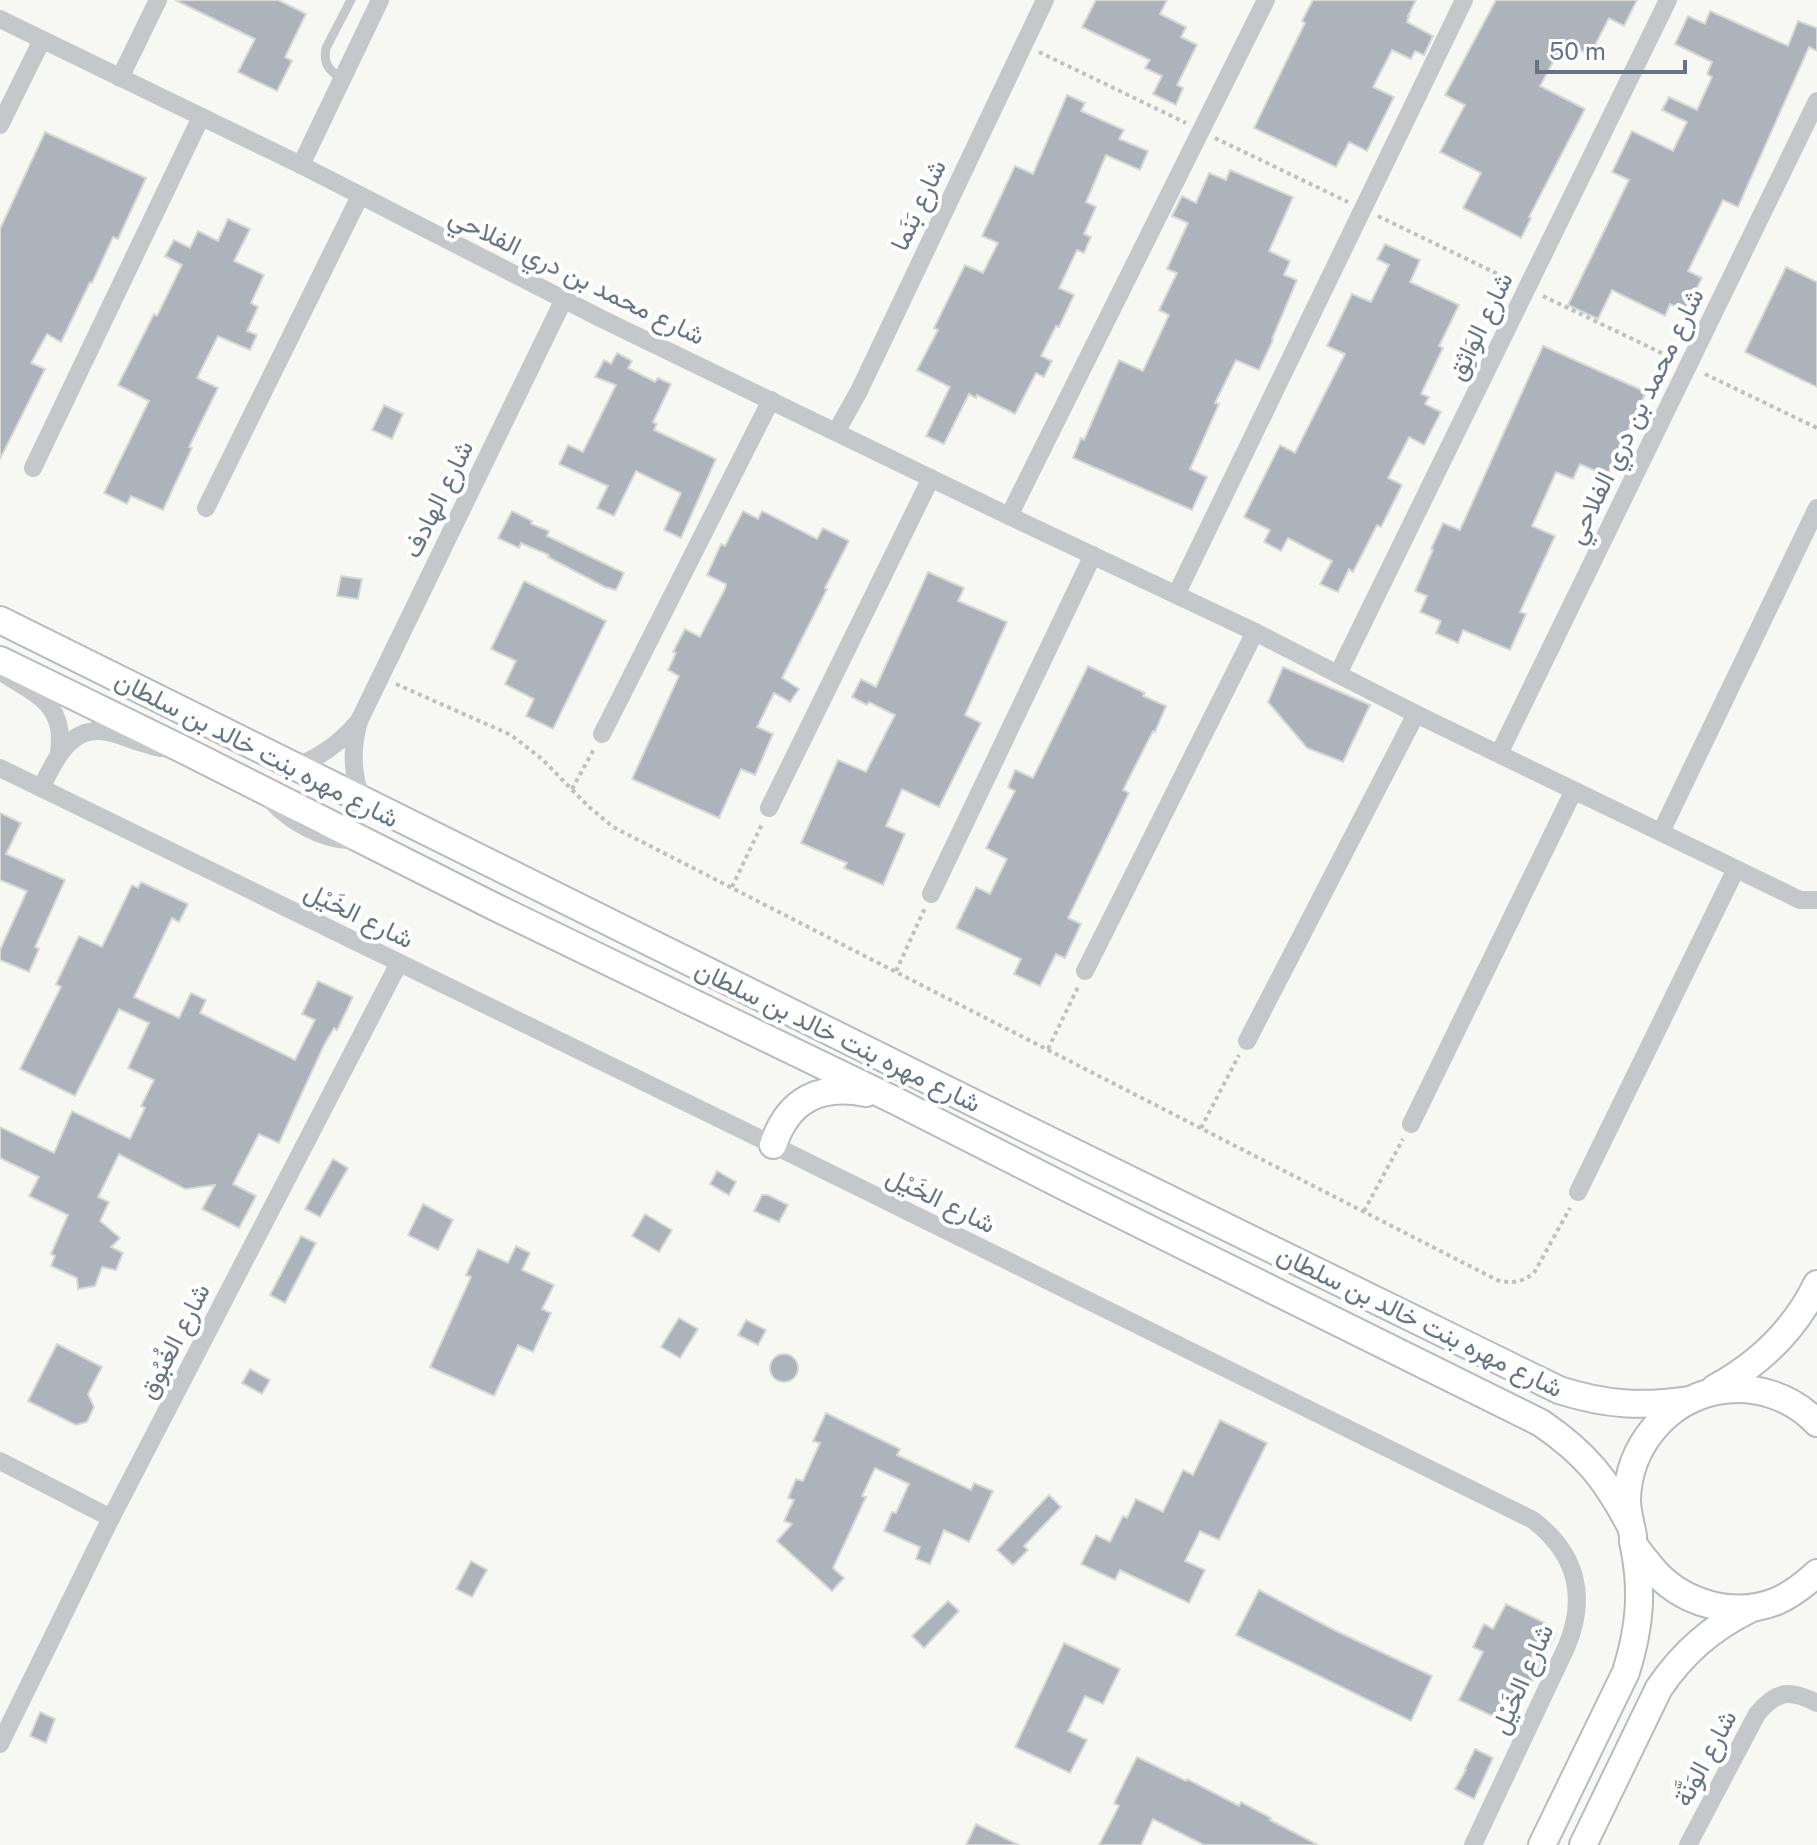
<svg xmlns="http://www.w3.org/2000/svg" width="1817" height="1845" viewBox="0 0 1817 1845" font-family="'Public Sans',Vazirmatn,sans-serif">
<rect width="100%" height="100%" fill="#f7f7f3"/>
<g fill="#acb3ba" stroke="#d8d8d6" stroke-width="2">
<polygon points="175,0 278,0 306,14 285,57 292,61 277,91 238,72 255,39"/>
<polygon points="1096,0 1167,0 1160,14 1186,27 1181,37 1197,45 1177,85 1183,88 1176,105 1153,94 1162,76 1145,68 1150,60 1082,27"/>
<polygon points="1313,0 1416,0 1408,16 1409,16 1407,22 1433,36 1424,55 1415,51 1411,59 1392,50 1373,87 1394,97 1367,151 1349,142 1336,167 1254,128 1305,23 1302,21"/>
<polygon points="1496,0 1637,0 1624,26 1609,18 1590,55 1564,42 1540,86 1585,109 1529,217 1531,218 1521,238 1463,208 1481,173 1440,152 1465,105 1445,95"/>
<polygon points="1710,11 1788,46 1798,21 1817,28 1817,51 1809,47 1738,207 1723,200 1688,271 1702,278 1685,311 1670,304 1665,316 1612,290 1598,319 1568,305 1629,180 1612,172 1632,131 1673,151 1687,122 1662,110 1669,97 1697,110 1712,77 1707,74 1712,62 1675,44 1688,16 1705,24"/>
<polygon points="1067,95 1085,103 1081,111 1124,130 1119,139 1148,151 1140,170 1106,155 1086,202 1096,207 1084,234 1091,237 1084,253 1077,250 1059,288 1074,295 1059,327 1056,326 1041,356 1052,361 1044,377 1036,373 1015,414 977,395 976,398 969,394 944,444 926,436 950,387 917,370 938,330 934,328 965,265 983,273 998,243 982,236 1015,166 1033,174"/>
<polygon points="45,132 146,178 118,239 113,237 92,283 90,282 61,342 47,334 31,363 45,369 0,459 0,229"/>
<polygon points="1230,170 1293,197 1269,251 1290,261 1284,275 1297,280 1272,339 1273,340 1259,370 1236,360 1215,403 1219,404 1190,469 1207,477 1192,510 1073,458 1081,438 1084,440 1119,360 1143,371 1169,315 1159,310 1177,273 1167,269 1188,223 1172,216 1182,196 1196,203 1209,173 1226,180"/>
<polygon points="228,219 250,229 234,261 264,275 251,303 258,307 247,331 257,335 250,350 218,336 197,378 218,388 189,447 192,448 163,510 131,496 127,504 104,493 149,401 118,385 154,314 157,316 182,265 165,256 174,240 190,248 198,231 218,241"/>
<polygon points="1385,244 1420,260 1410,282 1459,305 1439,346 1443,348 1421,394 1429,397 1425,404 1441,412 1424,445 1409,437 1388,478 1402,485 1381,527 1377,525 1353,572 1349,569 1338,592 1320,584 1332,561 1288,538 1281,551 1264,542 1270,530 1244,517 1280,445 1295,453 1345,354 1327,346 1352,294 1371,302 1389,265 1377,259"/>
<polygon points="1786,267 1817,282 1817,387 1745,352"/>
<polygon points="1543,346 1646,392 1607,476 1580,464 1573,479 1556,472 1532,526 1555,536 1520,612 1526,614 1510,650 1463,630 1458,643 1436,633 1441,621 1420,612 1427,596 1415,591 1433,550 1431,549 1443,523 1460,530"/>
<polygon points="617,353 632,361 628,368 655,382 658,378 671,384 653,422 657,424 654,430 716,459 681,538 664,530 681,493 636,471 614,516 597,508 608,486 559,464 568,445 583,452 616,385 595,377 604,360 611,364"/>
<polygon points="384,405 403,414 392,439 372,430"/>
<polygon points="512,511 532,521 531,524 549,531 547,536 624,573 616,590 605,587 548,557 549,555 521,543 519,548 498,538"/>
<polygon points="743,511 758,519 762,511 817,539 823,528 849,541 825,588 827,589 782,678 799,689 790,702 774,693 757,727 773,734 755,775 741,769 719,818 632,779 679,676 668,670 676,653 673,652 685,629 700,637 725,589 726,584 707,575 721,544 725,546"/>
<polygon points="928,572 964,588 958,601 1007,622 965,715 981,723 939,807 902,789 886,826 905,834 883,885 844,868 847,863 801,843 838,760 866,772 895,715 869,702 867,705 852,697 861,679 876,687"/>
<polygon points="341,576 362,579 358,599 337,596"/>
<polygon points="524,581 606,621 553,729 526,716 534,699 505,684 516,661 491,649"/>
<polygon points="1088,666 1145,693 1143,696 1166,706 1155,732 1153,731 1123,790 1129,793 1068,918 1081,924 1065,958 1056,954 1040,986 1014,974 1021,959 956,928 976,887 990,894 1007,859 986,848 1015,791 1008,787 1015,770 1033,778"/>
<polygon points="1283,667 1370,705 1343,762 1307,748 1268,702"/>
<polygon points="0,813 21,823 6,854 65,880 35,947 39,949 29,972 0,960 0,950 27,891 0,880"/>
<polygon points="141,882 188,904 179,922 172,918 134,997 179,1018 191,993 206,1000 200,1013 295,1060 315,1020 302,1014 318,981 353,997 337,1030 334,1028 324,1045 279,1143 259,1134 233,1184 256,1196 239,1228 202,1209 215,1185 185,1189 119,1154 98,1197 109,1202 100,1221 120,1238 111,1247 123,1253 116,1270 102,1267 95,1286 78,1289 77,1278 51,1266 55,1256 51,1254 68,1215 29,1196 39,1177 0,1158 0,1127 54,1153 72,1111 130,1139 145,1108 141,1106 154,1080 128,1068 149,1023 119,1009 75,1096 20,1069 61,987 56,984 79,936 102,947 132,885 138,888"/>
<polygon points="333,1159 348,1168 320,1217 305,1209"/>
<polygon points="717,1171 736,1182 729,1195 710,1184"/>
<polygon points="762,1195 768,1195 788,1205 779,1222 754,1211"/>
<polygon points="423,1204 453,1220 438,1250 408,1235"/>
<polygon points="645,1214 672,1230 659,1252 632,1236"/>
<polygon points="301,1236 316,1243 285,1303 270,1295"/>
<polygon points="516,1246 530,1253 522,1270 554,1285 542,1309 551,1313 533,1352 518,1345 494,1396 430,1367 471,1277 466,1275 478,1249 508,1263"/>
<polygon points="679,1318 698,1329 680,1358 661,1347"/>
<polygon points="746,1320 766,1330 758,1345 738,1335"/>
<polygon points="57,1344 102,1367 88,1394 94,1407 87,1422 76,1425 28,1401"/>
<circle cx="784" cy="1368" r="14"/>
<polygon points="250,1369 270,1380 262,1394 242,1383"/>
<polygon points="826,1413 900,1449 897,1455 971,1490 974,1483 993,1491 969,1542 944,1530 930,1564 916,1559 920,1547 884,1531 892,1512 896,1513 909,1484 875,1468 862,1496 866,1497 833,1568 844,1578 832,1591 777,1541 792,1524 784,1521 794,1500 788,1498 796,1479 803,1481 820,1443 813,1441"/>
<polygon points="1220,1420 1267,1443 1219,1540 1200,1531 1185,1561 1205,1570 1189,1603 1120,1570 1115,1580 1081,1564 1096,1535 1110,1542 1123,1516 1127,1518 1136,1499 1163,1512 1183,1470 1193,1475"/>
<polygon points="1049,1495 1061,1507 1024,1546 1028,1550 1013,1565 997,1550"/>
<polygon points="471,1561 487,1570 472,1597 456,1589"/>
<polygon points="1259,1590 1334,1630 1432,1676 1411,1721 1236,1635"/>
<polygon points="948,1601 959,1611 924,1648 912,1636"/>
<polygon points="1506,1604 1553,1627 1556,1634 1511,1725 1459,1700 1483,1652 1473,1647 1484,1624 1493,1629"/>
<polygon points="1064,1643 1120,1669 1103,1704 1085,1696 1068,1731 1087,1740 1070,1773 1015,1747"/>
<polygon points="40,1712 55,1719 46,1743 30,1736"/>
<polygon points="1475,1749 1493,1758 1474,1799 1455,1789 1466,1770 1465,1769"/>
<polygon points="1137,1757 1186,1781 1187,1779 1239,1806 1241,1802 1271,1818 1270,1820 1318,1845 1204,1845 1153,1819 1141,1845 1099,1845 1119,1806 1114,1803"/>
<polygon points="976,1824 1019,1845 966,1845"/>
</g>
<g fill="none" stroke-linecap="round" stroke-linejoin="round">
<g stroke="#b6bbc0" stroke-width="30">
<g id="secondary">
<path d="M0,620C519,879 1038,1136 1559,1390C1606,1405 1641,1407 1690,1400"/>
<path d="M0,660L182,749L495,907L894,1100L1075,1192L1541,1423C1585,1453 1606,1479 1630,1525"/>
<path d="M773,1145C788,1100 819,1084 866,1093"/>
<path d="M1715,1388C1759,1364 1795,1329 1817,1284"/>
<path d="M1817,1423C1791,1396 1754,1384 1717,1391C1666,1401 1628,1447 1627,1500C1627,1512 1631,1524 1633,1536C1633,1538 1633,1540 1633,1542C1636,1550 1646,1560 1651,1567C1680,1603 1733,1619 1777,1601C1793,1594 1805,1584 1817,1573"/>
<path d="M1542,1845L1626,1672C1640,1627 1643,1591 1634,1546"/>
<path d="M1583,1845L1659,1688C1683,1653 1711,1628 1750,1609"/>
</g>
</g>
<g stroke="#bec0c2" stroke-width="4" stroke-dasharray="4 4" stroke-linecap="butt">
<polyline points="1039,52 1186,123"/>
<polyline points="1215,138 1348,202"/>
<polyline points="1378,216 1510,280"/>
<polyline points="1543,296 1672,358"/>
<polyline points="1705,374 1817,428"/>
<path d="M396,684L511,735L542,759L588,806L613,827L1497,1280C1511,1284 1523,1282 1534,1273L1570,1208"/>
<polyline points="572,789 594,749"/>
<polyline points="732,887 762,824"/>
<polyline points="896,971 925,908"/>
<polyline points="1048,1049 1078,987"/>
<polyline points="1201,1128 1239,1055"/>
<polyline points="1364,1211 1403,1139"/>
</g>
<g stroke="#c4c8cb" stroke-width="9">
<path d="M342,78C329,71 323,64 326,48L351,0"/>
<path d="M267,803C288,826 320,844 352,845"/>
</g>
<g stroke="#c4c8cb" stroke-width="18">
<polyline points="0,19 301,165 600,318 1009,516 1255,632 1416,714 1720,861 1800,900 1817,900"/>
<polyline points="120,78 158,0"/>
<polyline points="0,125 42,40"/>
<polyline points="301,165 380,0"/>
<polyline points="836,432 859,391 1045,0"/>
<polyline points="33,468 201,117"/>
<polyline points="206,508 360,196"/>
<polyline points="1009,516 1266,0"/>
<polyline points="1176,595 1464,0"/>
<path d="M4,674C38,695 66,706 59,752"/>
<polyline points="1338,674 1668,0"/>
<polyline points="602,734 771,400"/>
<polyline points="1499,754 1817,101"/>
<path d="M294,767C319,758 339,744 357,723"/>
<path d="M0,768L773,1145L1533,1520C1577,1554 1588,1597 1566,1648L1473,1845"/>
<path d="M41,788C56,759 71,722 112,733C128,738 143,744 160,748"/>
<path d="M362,802C352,773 351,750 359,721L564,299"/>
<polyline points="769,808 931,478"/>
<polyline points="1661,832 1817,508"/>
<polyline points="931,894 1093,555"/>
<polyline points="1085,971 1255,632"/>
<polyline points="1247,1041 1416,714"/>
<polyline points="1411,1124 1574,790"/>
<polyline points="1578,1192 1736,869"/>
<polyline points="0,1461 111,1518"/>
<polyline points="0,1744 111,1518 399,963"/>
<path d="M1688,1845L1757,1714C1777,1690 1790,1689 1817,1703"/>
</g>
<use href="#secondary" stroke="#fff" stroke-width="26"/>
</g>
<g text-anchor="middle" stroke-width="8" stroke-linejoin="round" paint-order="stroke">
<g font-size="26" fill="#657585" stroke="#fff">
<text transform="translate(918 205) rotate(-65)" y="9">شارع بَنَما</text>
<text transform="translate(577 276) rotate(26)" y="9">شارع محمد بن دري الفلاحي</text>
<text transform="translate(1480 326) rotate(-64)" y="9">شارع الوَاثِق</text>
<text transform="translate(1635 416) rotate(-64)" y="9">شارع محمد بن دري الفلاحي</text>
<text transform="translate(438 499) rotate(-64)" y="9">شارع الهادف</text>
<text transform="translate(257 749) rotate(27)" y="9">شارع مهره بنت خالد بن سلطان</text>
<text transform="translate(359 915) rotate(26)" y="9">شارع الخَيْل</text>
<text transform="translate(838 1036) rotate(26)" y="9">شارع مهره بنت خالد بن سلطان</text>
<text transform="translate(941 1200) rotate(26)" y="9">شارع الخَيْل</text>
<text transform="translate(1420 1321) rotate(26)" y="9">شارع مهره بنت خالد بن سلطان</text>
<text transform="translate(174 1341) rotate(-63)" y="9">شارع الغُبُوق</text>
<text transform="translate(1522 1679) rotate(-66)" y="9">شارع الخَيْل</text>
<text transform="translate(1705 1758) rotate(-62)" y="9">شارع الوَنَّة</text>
</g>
</g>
<path d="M1537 60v12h148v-12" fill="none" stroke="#657585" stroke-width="4"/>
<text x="1549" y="60" font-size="24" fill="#657585" stroke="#ffffff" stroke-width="6" paint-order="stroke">50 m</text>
</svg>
